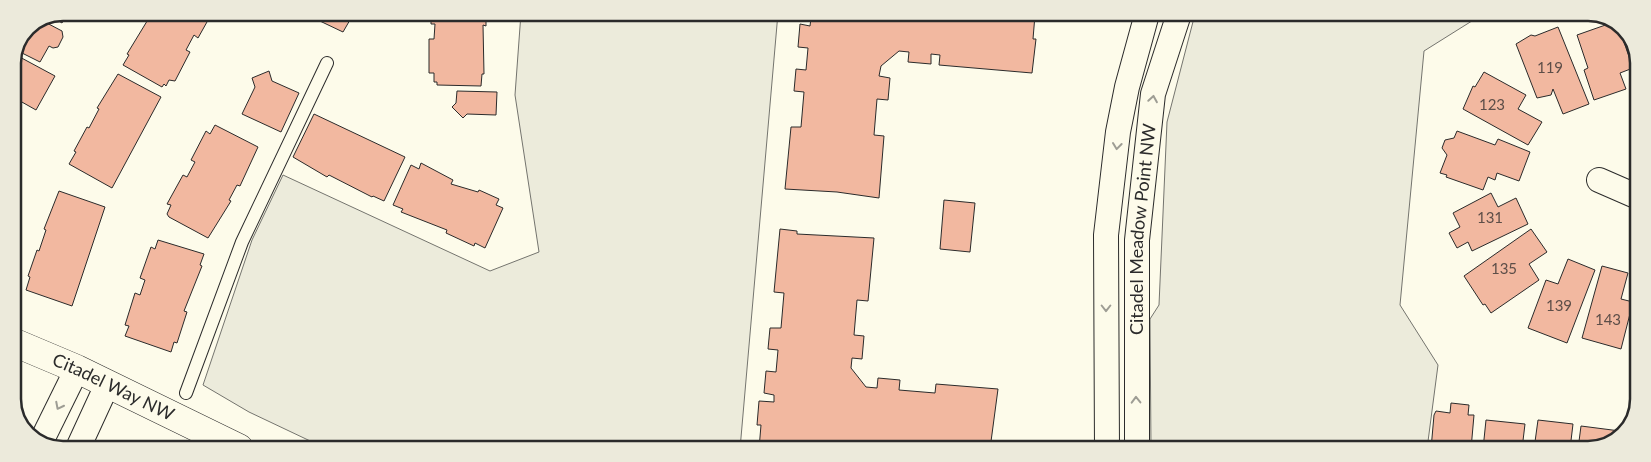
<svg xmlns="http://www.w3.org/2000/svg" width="1651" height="462" viewBox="0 0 1651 462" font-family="Lato,sans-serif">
<rect width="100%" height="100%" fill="#fdfbea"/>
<g fill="#ecebdb" stroke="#74746e">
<polygon points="521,13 778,13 740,449 325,448 249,412 203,385 252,240 283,175 490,271 539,252 515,95"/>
<polygon points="1195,14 1483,14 1424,51 1400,305 1438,365 1427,449 1151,449 1150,319 1159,305 1167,122"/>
</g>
<g fill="#f2b8a0" stroke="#2b2b2b">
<polygon points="63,12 68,13 62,23 52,17"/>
<polygon points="152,13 212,13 198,38 194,35 186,50 190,52 175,81 169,80 166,86 164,84 162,87 123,65 129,55 127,54"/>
<polygon points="303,13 302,13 354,13 343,32"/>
<polygon points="431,13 486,13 486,26 483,25 484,74 482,74 481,86 437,85 437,82 434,82 434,73 429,73 429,39 434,39 435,24 431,24"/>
<polygon points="797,13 1037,14 1035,15 1033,39 1036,39 1032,73 939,65 940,55 931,54 931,64 908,62 909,52 899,51 881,66 879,76 890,78 888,100 877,99 874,135 884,136 879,198 837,192 785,189 791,127 801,127 804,92 794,91 796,69 806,70 808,48 798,47 800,24 810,26 811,18 796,17"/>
<polygon points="43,21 62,31 63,37 58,47 53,48 49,46 40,62 18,51 28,27"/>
<polygon points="1614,22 1618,25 1633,68 1620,73 1626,89 1594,100 1584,70 1588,68 1577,35"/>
<polygon points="1558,27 1589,104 1563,114 1553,89 1551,95 1537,98 1516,44 1531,35 1535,36"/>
<polygon points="16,55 55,76 36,110 13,97 13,63"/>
<polygon points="269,71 272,81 299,93 281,132 242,114 255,87 252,78"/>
<polygon points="1484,72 1526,95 1518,109 1542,122 1528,145 1463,109 1473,86 1475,87"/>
<polygon points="118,74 161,97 112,188 69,164 76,152 74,151 87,127 89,128 99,109 97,108"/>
<polygon points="457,91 497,92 496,115 467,114 463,118 452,107 456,103"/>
<polygon points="13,104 19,108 20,114 13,125"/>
<polygon points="314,114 405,157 384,201 373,196 372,197 329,175 327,177 293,157"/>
<polygon points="215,125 258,147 240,186 237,185 229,200 231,201 208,238 169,217 167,214 171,205 167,204 183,175 187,177 195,162 191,160 206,131 210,134"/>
<polygon points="1457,131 1495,145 1498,139 1530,152 1519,181 1497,173 1495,180 1488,177 1483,190 1446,177 1447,175 1440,173 1447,155 1442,148 1445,140 1454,138"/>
<polygon points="421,163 453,180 451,184 478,192 479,190 499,199 496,205 503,208 485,248 475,243 474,246 446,233 447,230 401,212 403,209 393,205 411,165 419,169"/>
<polygon points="59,191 105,207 72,306 26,290 30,277 28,276 37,250 39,251 46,230 44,229"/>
<polygon points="1491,193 1498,207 1516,198 1528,224 1472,251 1468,242 1457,248 1449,233 1460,227 1453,213"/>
<polygon points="944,200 975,203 970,252 940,249"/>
<polygon points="780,229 797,231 797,234 874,238 868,301 857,300 854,335 864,336 862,359 852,358 851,368 866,387 877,388 878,378 900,380 899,390 935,393 936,384 998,389 990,449 759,449 761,425 757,425 759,401 774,402 774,395 764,393 766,371 776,372 778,350 768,349 770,328 781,328 784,293 774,292"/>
<polygon points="1531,229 1547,252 1529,264 1539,280 1491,313 1485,304 1483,305 1464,276"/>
<polygon points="158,240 204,254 200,265 202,266 184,311 187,312 177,343 174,342 171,352 125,336 129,326 125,325 135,293 140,295 145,280 140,278 151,247 155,249"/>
<polygon points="1568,259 1595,270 1567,343 1528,328 1546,280 1558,284"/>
<polygon points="1602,266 1628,273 1621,299 1633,302 1621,349 1582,338"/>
<polygon points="1637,320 1637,343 1633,342"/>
<polygon points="1451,403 1469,405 1468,415 1474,415 1471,449 1431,449 1434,415 1436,411 1450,413"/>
<polygon points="1486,420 1525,424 1522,449 1483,449"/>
<polygon points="1538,420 1573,424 1570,449 1534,449"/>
<polygon points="1581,426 1620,431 1619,438 1588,449 1578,449"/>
</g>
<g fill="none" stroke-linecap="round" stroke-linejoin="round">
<g stroke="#2b2b2b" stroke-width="14">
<polyline id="lane" points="186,393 242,242 327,63"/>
</g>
<g stroke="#2b2b2b" stroke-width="26">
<g id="street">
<polyline points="1599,180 1638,197"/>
<polyline points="41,442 77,369"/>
<polyline points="78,448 107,385"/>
<polyline points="1107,449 1106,235 1118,132 1127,87 1147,14"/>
<path id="s1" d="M1137,449V240L1153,94L1179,14"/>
</g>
</g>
<g stroke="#2b2b2b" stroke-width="29">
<g id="secondary">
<path id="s2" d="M13,342L77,369L239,448"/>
</g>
</g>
<use href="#lane" stroke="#fdfbea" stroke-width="12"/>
<use href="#street" stroke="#fdfbea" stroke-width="24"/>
<use href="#secondary" stroke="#fdfbea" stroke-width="28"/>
</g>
<defs><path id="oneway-chevron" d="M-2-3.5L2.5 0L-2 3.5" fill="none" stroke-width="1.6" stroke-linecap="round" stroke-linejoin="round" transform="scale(1.25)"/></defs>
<g stroke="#9e9d94">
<use href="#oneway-chevron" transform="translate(1153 99) rotate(-81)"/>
<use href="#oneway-chevron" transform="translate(1117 146) rotate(97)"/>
<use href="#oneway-chevron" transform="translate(1106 308) rotate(90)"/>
<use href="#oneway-chevron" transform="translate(1136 400) rotate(-91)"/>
<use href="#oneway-chevron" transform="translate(59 406) rotate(117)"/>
</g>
<g text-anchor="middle" stroke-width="4" stroke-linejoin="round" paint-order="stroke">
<g font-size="15" fill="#5d4e48">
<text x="1550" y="73">119</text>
<text x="1492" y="110">123</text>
<text x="1490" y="223">131</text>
<text x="1504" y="274">135</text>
<text x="1559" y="311">139</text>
<text x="1608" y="325">143</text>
</g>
<g font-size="18" fill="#2b2b2b" stroke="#fdfbea">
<text dy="6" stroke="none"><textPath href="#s1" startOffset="220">Citadel Meadow Point NW</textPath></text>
<text dy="6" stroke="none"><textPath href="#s2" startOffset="110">Citadel Way NW</textPath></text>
</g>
</g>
<path d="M0 0H1651V462H0ZM63 21H1588A42 42 0 0 1 1630 63V399A42 42 0 0 1 1588 441H63A42 42 0 0 1 21 399V63A42 42 0 0 1 63 21Z" fill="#eceadb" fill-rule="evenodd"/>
<path fill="none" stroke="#2b2b2b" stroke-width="2.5" d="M63 21H1588A42 42 0 0 1 1630 63V399A42 42 0 0 1 1588 441H63A42 42 0 0 1 21 399V63A42 42 0 0 1 63 21Z"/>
</svg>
